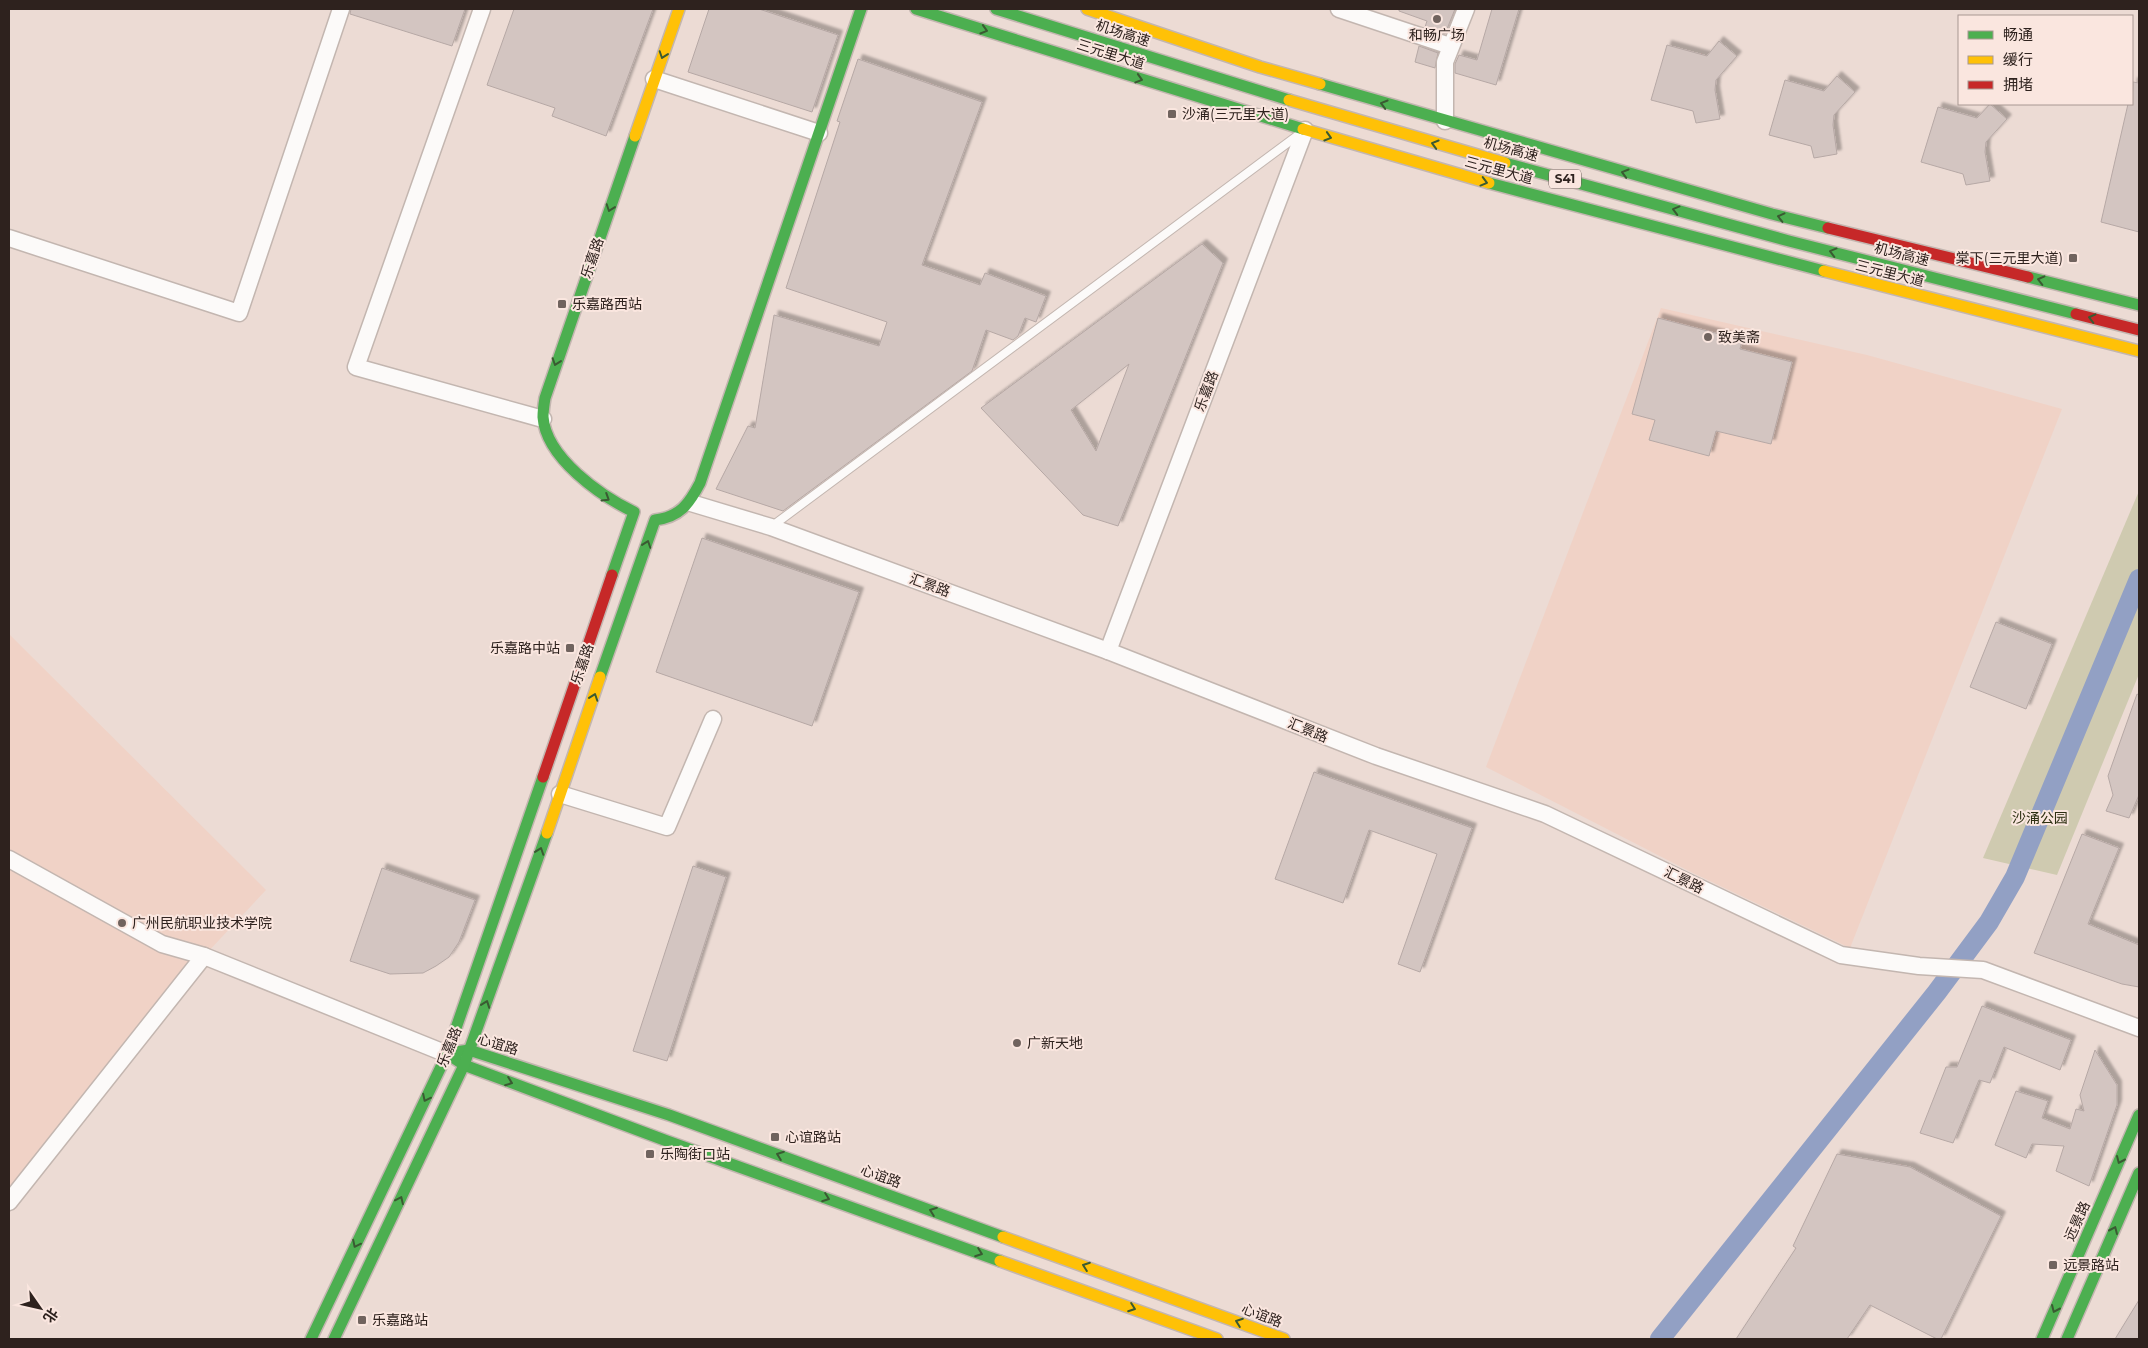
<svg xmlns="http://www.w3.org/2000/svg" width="2148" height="1348" viewBox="0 0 2148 1348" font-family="Montserrat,'Noto Sans SC',sans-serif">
<defs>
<filter id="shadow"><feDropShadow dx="4.5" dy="-4.5" stdDeviation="1" flood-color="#0004"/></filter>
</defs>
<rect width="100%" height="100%" fill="#ecdbd4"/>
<g fill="#f0d2c6">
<polygon points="1661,308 1867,355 2062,409 1850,948 1691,872 1486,767"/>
<polygon points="9,634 266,890 204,956 9,1202"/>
</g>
<polygon fill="#cfcab0" points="2139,491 2139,674 2057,875 1983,858"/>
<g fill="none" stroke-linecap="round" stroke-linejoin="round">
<polyline stroke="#92a0c4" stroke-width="20" points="1660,1339 1937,992 1989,922 2015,877 2139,579"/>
</g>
<g fill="#d3c5c1" stroke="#b6a8a5" fill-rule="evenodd" filter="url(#shadow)">
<polygon points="351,9 465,9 452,46 350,14"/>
<polygon points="514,9 653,9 606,136 552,116 555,108 487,85"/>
<polygon points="709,9 759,9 838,35 812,112 688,72"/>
<polygon points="1399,9 1455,9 1445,34 1425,27 1427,21 1399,11"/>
<polygon points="1492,9 1519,9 1496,85 1455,73 1455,64 1459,55 1477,60"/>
<polygon points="1719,41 1737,56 1716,80 1715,90 1720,119 1696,123 1693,111 1651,100 1667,45 1707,56"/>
<polygon points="1419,46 1438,53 1435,68 1415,62"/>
<polygon points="858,59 982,102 922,265 980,285 985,273 1046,296 1036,322 1025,318 1018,336 1013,340 986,330 972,371 783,511 716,489 748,426 755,428 774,315 879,346 887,322 786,288 840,122 837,121"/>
<polygon points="1837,76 1855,92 1834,115 1833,125 1837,154 1814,158 1811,146 1769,135 1785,80 1824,91"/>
<polygon points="2133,82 2139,83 2139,232 2101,222 2128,104 2132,104"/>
<polygon points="1990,104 2007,119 1986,142 1985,152 1990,181 1966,185 1963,174 1921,162 1938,107 1977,118"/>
<path d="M1202,244L1223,263L1118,526L1083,515L981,408ZM1129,364L1096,451L1071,410Z"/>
<polygon points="1658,318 1742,340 1740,349 1792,362 1771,444 1716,431 1709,456 1649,440 1655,420 1632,414"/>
<polygon points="702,538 859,592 812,726 656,672"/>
<polygon points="1996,622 2052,644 2026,709 1970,687"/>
<polygon points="2137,694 2139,695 2139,795 2129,818 2106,811 2113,795 2108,776"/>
<polygon points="1314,772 1472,828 1420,972 1398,964 1437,854 1369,830 1343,903 1275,879"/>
<polygon points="2082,834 2119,848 2088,924 2139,945 2139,987 2122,984 2034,953"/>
<polygon points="693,866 726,877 667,1061 633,1051"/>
<polygon points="382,868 475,900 459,942 449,957 436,966 423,973 390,974 350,961"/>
<polygon points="1982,1006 2071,1040 2060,1070 2004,1047 1990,1083 1979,1080 1953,1143 1920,1133 1946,1067 1957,1067"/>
<polygon points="2095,1050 2117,1085 2117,1105 2089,1186 2056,1171 2064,1146 2032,1144 2026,1158 1995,1145 2016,1091 2048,1101 2042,1118 2070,1129 2076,1109 2084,1111 2080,1095"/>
<polygon points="1837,1154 1910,1167 2001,1216 1941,1339 1937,1339 1870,1305 1847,1339 1736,1339 1796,1248 1793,1246"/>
<polygon points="2139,1300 2139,1339 2115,1339"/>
</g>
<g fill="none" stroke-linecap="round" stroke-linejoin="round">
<g stroke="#c3b6b0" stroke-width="10">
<polyline id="lane" points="771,527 1301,133"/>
</g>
<g stroke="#c3b6b0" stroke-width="19">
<g id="street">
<polyline points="482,9 356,367 543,419"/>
<polyline points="1339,9 1450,46"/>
<polyline points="654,79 819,133"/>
<polyline points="1445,121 1445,62 1466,9"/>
<polyline points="9,238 239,313 341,9"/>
<polyline points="691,503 771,527 1108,651 1376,756 1545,814 1841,955 1919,966 1983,970 2139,1028"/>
<polyline points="1108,651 1305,130"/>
<polyline points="560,794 667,827 713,719"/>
<polyline points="9,859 162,944 204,956 447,1054"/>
<polyline points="9,1202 204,956"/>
</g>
</g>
<g stroke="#c3b6b0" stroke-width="14">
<g id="fast">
<polyline points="916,9 1303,129"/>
<polyline points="996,9 1289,100"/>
<polyline points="1320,84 1772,214 1828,228"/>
<polyline points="1505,163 1789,241 2076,314"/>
<polyline points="1489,183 1824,271"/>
<polyline points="2028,277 2139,305"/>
<path d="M612,575L634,512C601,496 546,458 543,417C543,411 544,404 545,398L635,136"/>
<path d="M600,677L655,520C680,517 689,504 700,483L861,9"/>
<polyline points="456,1052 469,1050 669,1115 1003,1237"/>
<polyline points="452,1057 464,1065 667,1141 1000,1261"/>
<polyline points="311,1339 447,1054 543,777"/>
<polyline points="334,1339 464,1065 547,833"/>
<polyline points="2042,1339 2139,1115"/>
<polyline points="2067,1339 2139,1173"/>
</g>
</g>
<g stroke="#c3b6b0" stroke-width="14">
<g id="slow">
<polyline points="1087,9 1260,67 1320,84"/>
<polyline points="1289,100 1505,163"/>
<polyline points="1303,129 1489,183"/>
<polyline points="635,136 679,9"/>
<polyline points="1824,271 2139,351"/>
<polyline points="547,833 600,677"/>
<polyline points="1003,1237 1284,1339"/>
<polyline points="1000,1261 1217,1339"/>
</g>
</g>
<g stroke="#c3b6b0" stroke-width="14">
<g id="jam">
<polyline points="1828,228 2028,277"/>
<polyline points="2076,314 2139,330"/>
<polyline points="543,777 612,575"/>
</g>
</g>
<use href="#lane" stroke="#fcfaf9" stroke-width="8"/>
<use href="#street" stroke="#fcfaf9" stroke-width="16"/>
<use href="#fast" stroke="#4caf50" stroke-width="11"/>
<use href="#slow" stroke="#ffc107" stroke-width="11"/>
<use href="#jam" stroke="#c62828" stroke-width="11"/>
</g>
<defs><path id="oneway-chevron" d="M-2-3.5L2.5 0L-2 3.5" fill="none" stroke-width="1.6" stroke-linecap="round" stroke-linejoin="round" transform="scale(1.25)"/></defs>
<g stroke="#3a5a32">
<use href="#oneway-chevron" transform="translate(984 30) rotate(17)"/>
<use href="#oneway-chevron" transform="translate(663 55) rotate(109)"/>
<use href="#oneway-chevron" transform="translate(1139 79) rotate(17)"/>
<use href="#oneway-chevron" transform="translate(1384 104) rotate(-164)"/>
<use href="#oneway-chevron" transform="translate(1328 137) rotate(17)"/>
<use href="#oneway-chevron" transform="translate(1435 144) rotate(-164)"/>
<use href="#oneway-chevron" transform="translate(1625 173) rotate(-164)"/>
<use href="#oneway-chevron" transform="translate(1484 182) rotate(15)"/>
<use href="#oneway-chevron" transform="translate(610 208) rotate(109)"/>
<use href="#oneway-chevron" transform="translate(1676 210) rotate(-165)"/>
<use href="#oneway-chevron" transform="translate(1781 217) rotate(-166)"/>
<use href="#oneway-chevron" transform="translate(1833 252) rotate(-165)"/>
<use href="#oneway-chevron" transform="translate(2041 280) rotate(-166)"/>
<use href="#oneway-chevron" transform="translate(2092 318) rotate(-166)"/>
<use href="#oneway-chevron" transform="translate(556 362) rotate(109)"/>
<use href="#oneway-chevron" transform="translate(606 498) rotate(32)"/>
<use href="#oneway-chevron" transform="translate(647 544) rotate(-71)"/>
<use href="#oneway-chevron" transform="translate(594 697) rotate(-71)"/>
<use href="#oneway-chevron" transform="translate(540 851) rotate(-71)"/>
<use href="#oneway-chevron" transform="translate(486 1004) rotate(-70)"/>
<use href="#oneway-chevron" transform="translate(509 1082) rotate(20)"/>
<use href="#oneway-chevron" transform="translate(426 1098) rotate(116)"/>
<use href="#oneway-chevron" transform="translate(780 1155) rotate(-160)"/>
<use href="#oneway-chevron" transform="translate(2120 1160) rotate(114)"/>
<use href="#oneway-chevron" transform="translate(826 1198) rotate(20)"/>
<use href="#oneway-chevron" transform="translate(400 1200) rotate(-65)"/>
<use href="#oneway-chevron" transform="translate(933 1211) rotate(-160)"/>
<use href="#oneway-chevron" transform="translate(2114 1230) rotate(-66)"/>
<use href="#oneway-chevron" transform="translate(356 1244) rotate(116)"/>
<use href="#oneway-chevron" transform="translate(979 1253) rotate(20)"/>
<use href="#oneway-chevron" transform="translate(1086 1266) rotate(-160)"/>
<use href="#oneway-chevron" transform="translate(1132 1308) rotate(20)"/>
<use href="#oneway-chevron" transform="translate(2055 1309) rotate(114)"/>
<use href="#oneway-chevron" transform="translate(1239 1322) rotate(-160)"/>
</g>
<g fill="#70635e" stroke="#fae6df" stroke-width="2">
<circle cx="1437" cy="19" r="5"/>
<rect x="1167" y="109" width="10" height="10" rx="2.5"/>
<rect x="2068" y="253" width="10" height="10" rx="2.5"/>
<rect x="557" y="299" width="10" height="10" rx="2.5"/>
<circle cx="1708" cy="337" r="5"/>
<rect x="565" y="643" width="10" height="10" rx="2.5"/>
<circle cx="122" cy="923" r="5"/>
<circle cx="1017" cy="1043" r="5"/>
<rect x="770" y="1132" width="10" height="10" rx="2.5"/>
<rect x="645" y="1149" width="10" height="10" rx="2.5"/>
<rect x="2048" y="1260" width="10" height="10" rx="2.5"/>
<rect x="357" y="1315" width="10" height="10" rx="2.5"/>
</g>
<g text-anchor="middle" stroke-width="4" stroke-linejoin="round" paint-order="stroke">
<rect fill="#fae6df" stroke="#6b5d58" stroke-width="1" x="1549" y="169.5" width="32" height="19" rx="4"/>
<g font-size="12" font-weight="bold" fill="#2e221e">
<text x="1565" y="183">S41</text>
</g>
<g font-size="14" fill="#2e221e" stroke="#fae6df">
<text transform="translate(1123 33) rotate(18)" y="5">机场高速</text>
<text transform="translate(1111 54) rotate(17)" y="5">三元里大道</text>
<text transform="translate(1511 149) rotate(15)" y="5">机场高速</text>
<text transform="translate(1499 170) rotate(15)" y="5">三元里大道</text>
<text transform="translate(1902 254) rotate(14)" y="5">机场高速</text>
<text transform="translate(592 258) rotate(-71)" y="5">乐嘉路</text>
<text transform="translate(1890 273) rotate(14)" y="5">三元里大道</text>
<text transform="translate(1206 391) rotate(-69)" y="5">乐嘉路</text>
<text transform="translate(930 585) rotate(20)" y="5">汇景路</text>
<text transform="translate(582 664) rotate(-71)" y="5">乐嘉路</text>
<text transform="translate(1308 730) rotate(22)" y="5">汇景路</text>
<text transform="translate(1684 880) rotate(26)" y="5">汇景路</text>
<text transform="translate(498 1044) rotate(17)" y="5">心谊路</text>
<text transform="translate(449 1047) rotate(-68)" y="5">乐嘉路</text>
<text transform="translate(881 1176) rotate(20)" y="5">心谊路</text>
<text transform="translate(2077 1221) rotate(-66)" y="5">远景路</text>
<text transform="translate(1262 1315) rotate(21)" y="5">心谊路</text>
</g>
<g font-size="14" fill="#2e221e" stroke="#fae6df" text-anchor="start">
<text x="1437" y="40" text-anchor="middle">和畅广场</text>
<text x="1182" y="119">沙涌(三元里大道)</text>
<text x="2063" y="263" text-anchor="end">棠下(三元里大道)</text>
<text x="572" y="309">乐嘉路西站</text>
<text x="1718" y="342">致美斋</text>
<text x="560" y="653" text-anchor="end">乐嘉路中站</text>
<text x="132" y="928">广州民航职业技术学院</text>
<text x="1027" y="1048">广新天地</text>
<text x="785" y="1142">心谊路站</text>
<text x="660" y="1159">乐陶街口站</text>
<text x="2063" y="1270">远景路站</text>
<text x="372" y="1325">乐嘉路站</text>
</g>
<g font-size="14" fill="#2d2f11" stroke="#fae6df">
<text x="2040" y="823">沙涌公园</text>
</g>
</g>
<rect width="2148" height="1348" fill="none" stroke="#2e221e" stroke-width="20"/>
<rect x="1958" y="15" width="175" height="90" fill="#fae6df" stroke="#a89892"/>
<rect x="1968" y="31" width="25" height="8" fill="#4caf50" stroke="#a89892"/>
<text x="2003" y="40" font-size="15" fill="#2e221e">畅通</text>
<rect x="1968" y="56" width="25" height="8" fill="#ffc107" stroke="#a89892"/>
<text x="2003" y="65" font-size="15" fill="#2e221e">缓行</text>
<rect x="1968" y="81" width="25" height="8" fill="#c62828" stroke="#a89892"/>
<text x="2003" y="90" font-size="15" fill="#2e221e">拥堵</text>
<g transform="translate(40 1308) rotate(124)" stroke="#fae6df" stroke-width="4" paint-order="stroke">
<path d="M0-4L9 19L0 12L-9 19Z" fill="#2e221e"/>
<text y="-8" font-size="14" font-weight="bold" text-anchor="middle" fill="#2e221e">北</text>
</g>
</svg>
